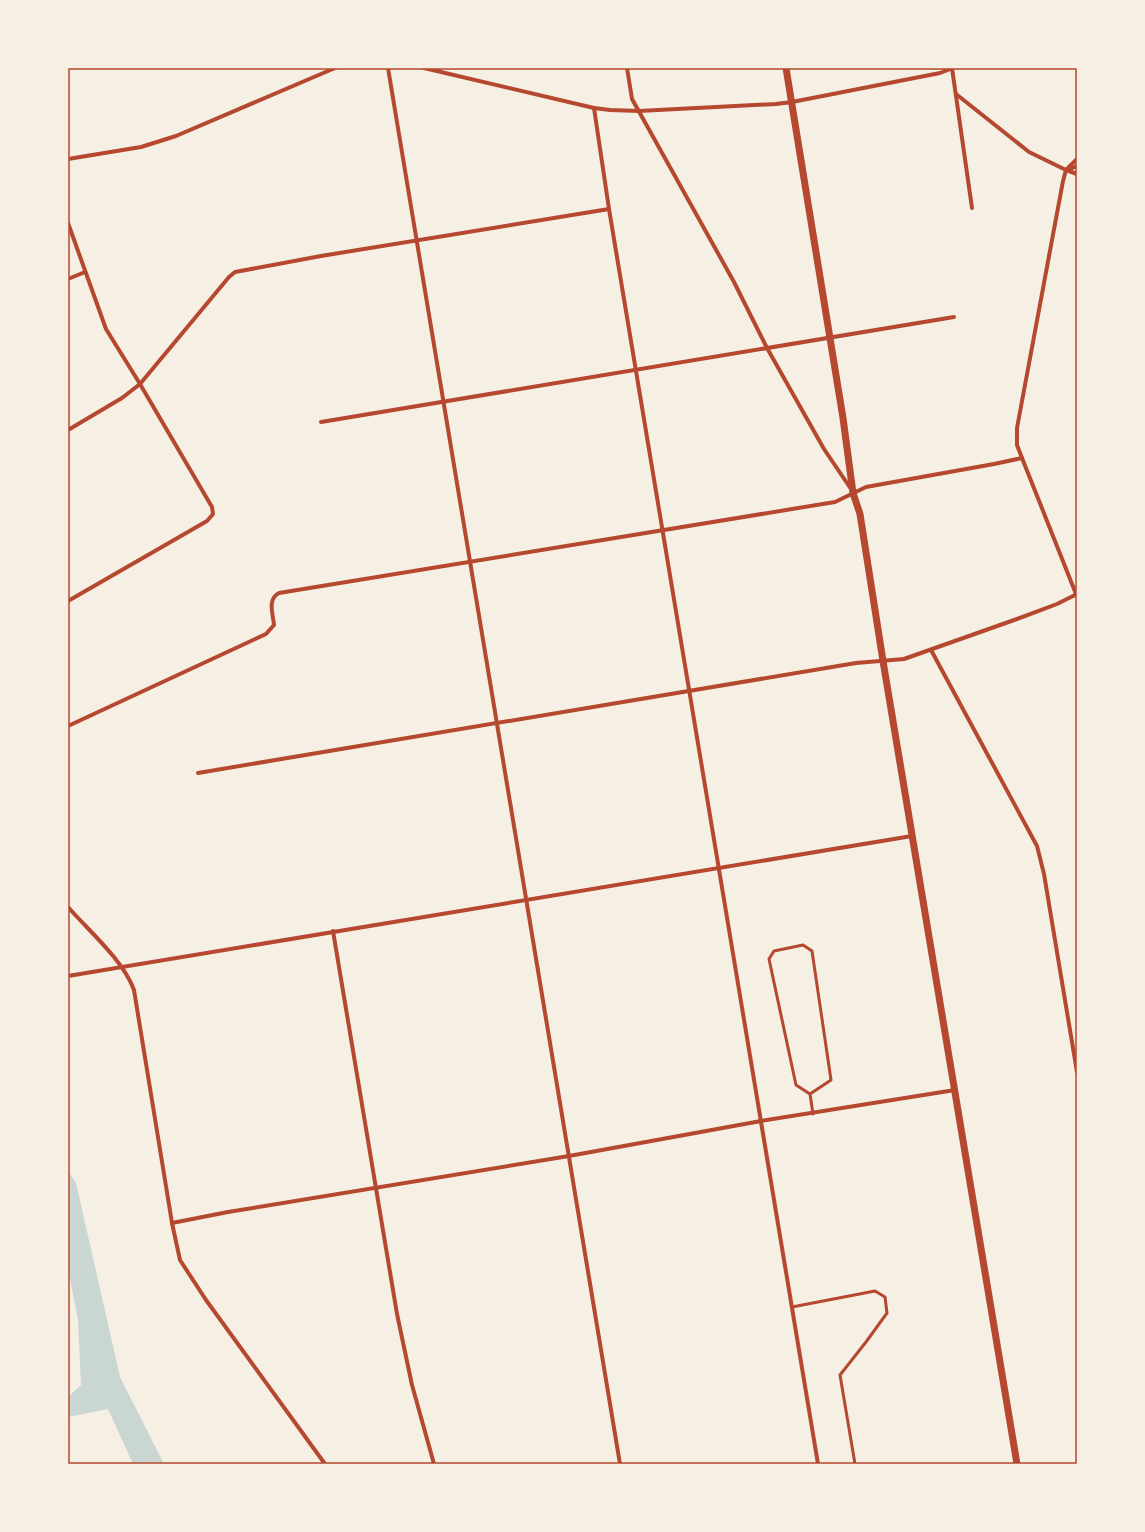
<svg xmlns="http://www.w3.org/2000/svg" width="1145" height="1532" viewBox="0 0 1145 1532" font-family="'Noto Sans',sans-serif">
<rect width="100%" height="100%" fill="#f6efe4"/>
<polygon fill="#c9d6d2" points="68,1171 76,1183 120,1377 164,1464 133,1464 108,1409 68,1417 68,1397 81,1385 78,1320 68,1269"/>
<g fill="none" stroke-linecap="round" stroke-linejoin="round">
<g stroke="#b5482f" stroke-width="3">
<polygon points="803,945 812,951 831,1080 810,1094 796,1085 769,959 774,951"/>
<polyline points="810,1094 813,1114"/>
<polyline points="792,1307 875,1291 885,1297 887,1313 866,1342 840,1375 855,1464"/>
</g>
<g stroke="#b5482f" stroke-width="4">
<polyline points="388,68 620,1464"/>
<polyline points="424,68 594,108 610,110 639,111 776,104 792,102 940,73 953,68"/>
<polyline points="627,68 632,99 734,282 767,348 824,449 851,489"/>
<polyline points="952,68 972,208"/>
<polyline points="956,94 1029,152 1066,170 1077,174"/>
<polyline points="594,108 609,209 818,1464"/>
<polyline points="68,159 141,147 176,136 335,68"/>
<polyline points="1068,170 1077,166"/>
<polyline points="68,223 106,329 140,384 212,507 213,514 207,521 68,601"/>
<polyline points="68,279 85,272"/>
<polyline points="321,422 954,317"/>
<polyline points="68,430 122,398 140,384 229,277 235,272 321,256 609,209"/>
<polyline points="1076,594 1022,458 1017,445 1017,428 1063,181 1066,170 1077,159"/>
<polyline points="931,650 1037,846 1044,874 1077,1072"/>
<path d="M68,726L266,634L274,625C273,614 267,599 279,593L835,502L866,487L994,464L1022,458"/>
<polyline points="198,773 856,663 904,659 1017,619 1057,604 1077,594"/>
<path d="M68,907C89,931 123,960 134,990L172,1223L180,1260L206,1300L325,1464"/>
<polyline points="333,931 397,1314 412,1385 434,1464"/>
<polyline points="68,976 912,836"/>
<polyline points="172,1223 228,1212 569,1156 761,1121 955,1090"/>
</g>
<polyline stroke="#b5482f" stroke-width="7" points="786,68 843,418 853,493 860,514 883,661 1017,1464"/>
</g>
<rect width="1145" height="1532" fill="none" stroke="#f6efe4" stroke-width="138"/>
<rect x="69" y="69" width="1007" height="1394" fill="none" stroke="#b5482f" stroke-width="1.5"/>
</svg>
